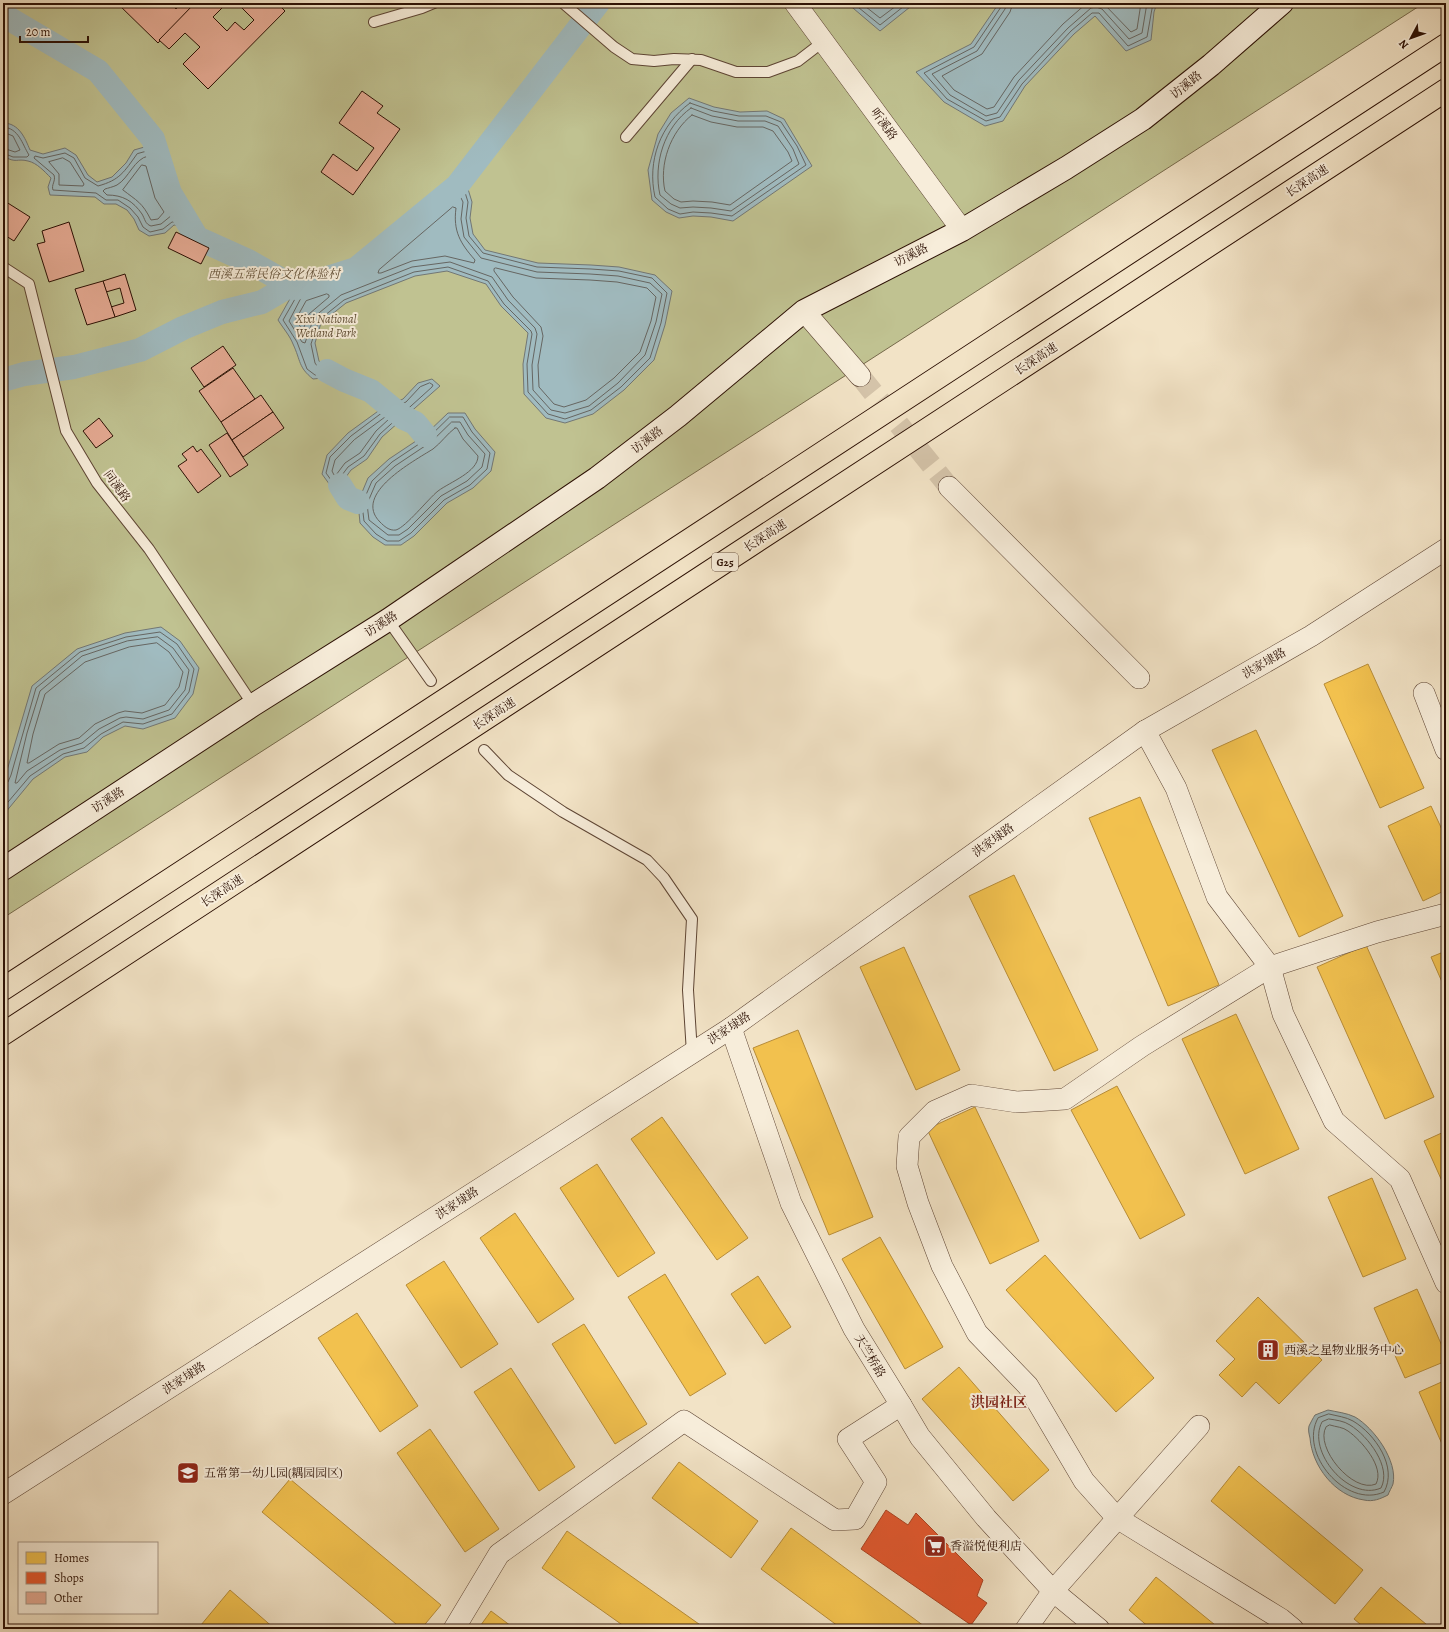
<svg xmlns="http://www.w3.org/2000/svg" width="1449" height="1632" viewBox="0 0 1449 1632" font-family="Alegreya,'Noto Serif SC',serif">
<rect width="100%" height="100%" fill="#f2e3c6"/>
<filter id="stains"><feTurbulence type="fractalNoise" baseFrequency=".005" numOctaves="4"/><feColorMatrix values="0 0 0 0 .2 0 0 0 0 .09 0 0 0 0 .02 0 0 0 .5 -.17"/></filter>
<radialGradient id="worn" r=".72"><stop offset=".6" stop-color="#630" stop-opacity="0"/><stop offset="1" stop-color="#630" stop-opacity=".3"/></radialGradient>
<polygon fill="#c0c291" stroke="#76694a" points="3,3 1424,3 3,918"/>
<g fill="#a0bbc0" stroke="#727775">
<polygon points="847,3 915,3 880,31"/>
<polygon points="999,3 1157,3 1154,12 1151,40 1126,51 1095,16 1074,34 1025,86 1003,121 985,126 944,102 916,72 971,44"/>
<polygon points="689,98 714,107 740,112 767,111 784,119 812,166 733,221 711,217 693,216 679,218 666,212 652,200 648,170 658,134 671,113"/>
<path d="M3,123C19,123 25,138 30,150L43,154L65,148L76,155L88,175L97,182L112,177L126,163L134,150L155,144L170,193L191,228L174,225L165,233L149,236L139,230L134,219L127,210L116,204H104L95,197L50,195L48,187L51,178C44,171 37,163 28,161C16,158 17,164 3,156Z"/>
<path d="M464,176L472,202L470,218L473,234L485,250L538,263L591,265L619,267L655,275L672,291L665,325L654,360L624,390L593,414L565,423L546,418L524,394L523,364L528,333L501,306L486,284L447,271L415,276L346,303L321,323L315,343L319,361L327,371L323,378L313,379C298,367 301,361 293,344C290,336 283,328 278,320L296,288L356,269L413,222Z"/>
<polygon points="432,379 440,386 382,437 367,459 351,470 335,492 322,474 327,455 348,433 381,409 403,399 418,383"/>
<polygon points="448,413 465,413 475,429 495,452 491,471 473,488 447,503 414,536 401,545 385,545 373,537 360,523 358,502 368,478 389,459 425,435"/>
<polygon points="161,627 180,641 199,668 193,694 175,718 143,729 125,726 103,737 87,752 65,757 33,779 5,813 3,812 3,784 32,686 77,649 125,633"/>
<path d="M1328,1410C1337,1412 1347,1413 1355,1417C1374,1428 1398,1461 1393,1484C1392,1487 1389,1492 1388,1495C1380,1499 1373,1502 1364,1500C1335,1496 1312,1466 1310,1438C1309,1434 1308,1430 1309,1426C1311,1422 1313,1418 1315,1415Z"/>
</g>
<g fill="#f2c14e" stroke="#b78c38">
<polygon points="1368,664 1424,788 1380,808 1324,684"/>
<polygon points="1256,730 1343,916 1299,937 1212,750"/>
<polygon points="1140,797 1219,985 1168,1006 1089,818"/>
<polygon points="1431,806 1446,838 1446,890 1423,901 1388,826"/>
<polygon points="1014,875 1098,1050 1054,1071 969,896"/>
<polygon points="1366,945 1434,1097 1385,1119 1317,967"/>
<polygon points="904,947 960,1070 916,1090 860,967"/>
<polygon points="1446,951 1446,991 1431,957"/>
<polygon points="1236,1014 1299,1149 1245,1174 1182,1039"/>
<polygon points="798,1030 873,1217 829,1235 753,1048"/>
<polygon points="1117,1086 1185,1215 1140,1239 1071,1110"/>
<polygon points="975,1107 1039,1241 990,1264 927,1129"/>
<polygon points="662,1117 748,1238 717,1260 631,1139"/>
<polygon points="1446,1131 1446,1190 1424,1141"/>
<polygon points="597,1164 655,1253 618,1277 560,1188"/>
<polygon points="1372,1178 1406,1259 1363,1277 1328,1197"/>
<polygon points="515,1213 574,1299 538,1323 480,1238"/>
<polygon points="880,1237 943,1347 905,1369 842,1259"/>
<polygon points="1045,1255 1154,1378 1116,1412 1006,1290"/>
<polygon points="444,1261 498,1344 461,1368 406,1285"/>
<polygon points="665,1274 726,1374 690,1396 628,1297"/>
<polygon points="758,1276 791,1327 765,1344 731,1294"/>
<polygon points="1417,1289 1446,1355 1446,1361 1405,1378 1374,1308"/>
<polygon points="1258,1297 1322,1360 1279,1404 1256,1382 1242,1397 1219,1375 1235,1359 1216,1341"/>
<polygon points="357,1313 418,1406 380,1432 318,1338"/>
<polygon points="584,1324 647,1424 615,1444 552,1344"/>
<polygon points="959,1367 1049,1470 1013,1501 922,1399"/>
<polygon points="511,1368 575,1467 539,1491 474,1392"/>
<polygon points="1446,1380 1446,1453 1419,1392"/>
<polygon points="430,1429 499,1529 465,1552 397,1453"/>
<polygon points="679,1462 758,1521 731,1558 652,1498"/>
<polygon points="1239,1466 1363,1570 1335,1604 1211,1501"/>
<polygon points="290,1479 441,1605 421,1629 402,1629 262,1512"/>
<polygon points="791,1528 928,1629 842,1629 761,1569"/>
<polygon points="567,1531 706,1629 628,1629 542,1568"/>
<polygon points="1156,1577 1220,1629 1151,1629 1129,1610"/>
<polygon points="1381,1587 1432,1629 1366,1629 1354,1619"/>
<polygon points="230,1590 275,1629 206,1629 201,1625"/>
<polygon points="491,1611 515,1629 478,1629"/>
</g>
<polygon fill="#e4572e" stroke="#ad4221" points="886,1510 908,1525 916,1513 983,1580 977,1596 987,1603 971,1625 861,1549"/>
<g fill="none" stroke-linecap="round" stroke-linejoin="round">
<g stroke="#666662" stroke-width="1">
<polyline points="853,3 880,25 908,3"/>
<polyline points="861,3 880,18 900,3"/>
<polyline points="1002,3 1001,7 974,47 924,73 947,99 986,121 1000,117 1022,84 1071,31 1092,13 1099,13 1128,46 1147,37 1153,3"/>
<polyline points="1007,3 1005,9 977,51 932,74 950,95 986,116 997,113 1019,80 1068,28 1091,8 1096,7 1102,9 1129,39 1142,33 1147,3"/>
<polyline points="1013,3 1010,12 982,54 942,76 954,90 987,109 994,107 1014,77 1063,24 1087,3"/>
<polyline points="1103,3 1131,32 1137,29 1141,3"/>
<path d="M690,103L713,111L739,116H766L781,122L797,146L806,165L732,216L711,213L693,212L680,214L668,209L655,197C647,161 660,125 690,103Z"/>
<path d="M691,108L712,116L738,121H765L778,126L793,149L799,164L731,211L711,208L693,207L680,208L671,204L660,195C653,164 664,127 691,108Z"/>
<path d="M692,115L711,122L737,127H763L773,131L788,152L792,161L730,205L712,202L693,201L681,202L674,199L665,191C659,165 670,132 692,115Z"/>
<path d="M3,127C19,128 22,144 29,155L27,157H13L3,153"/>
<polyline points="3,132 13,136 20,150 15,152 3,148"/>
<path d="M152,150L166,195L181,220L180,222H172L163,229L150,232L143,227L138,217L130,208L118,200H106L96,193L53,190C51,185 56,181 54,175L34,158L35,156L43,158L65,153L74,158L85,178L98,186C120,180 124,172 137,154Z"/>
<path d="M148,156L161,197L172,215L161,224L151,226C145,224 145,219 142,214C133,201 123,195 107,195L103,191L105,189C108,188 113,187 117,185C129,178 134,159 148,156Z"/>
<polygon points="63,158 70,162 84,184 83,186 59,185 59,174 49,162"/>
<path d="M142,165L146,166L155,198L164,212L158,219L151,220C142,202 137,201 123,190Z"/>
<polygon points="461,185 463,186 468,202 466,218 469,236 483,253 537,267 591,269 619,271 652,278 667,293 661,323 650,358 621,387 591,410 565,419 548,414 528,392 527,364 532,334 531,331 504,304 488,281 448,267 414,272 344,300 319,320 311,344 315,363 322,373 320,375 315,375 307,369 297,342 283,320 299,292 358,273 416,225"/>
<polygon points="459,194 463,202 461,219 464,237 481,258 537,272 590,274 618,276 650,283 662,294 656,322 645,355 618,383 589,406 565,413 551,410 533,390 532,365 537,334 535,328 508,300 492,277 450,262 412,267 341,295 314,317 305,343 302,342 289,321 302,296 361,277"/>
<path d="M453,207L456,208C453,231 460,243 475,260L474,263L445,256L412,261L381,273H378L379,270Z"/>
<polygon points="496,268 536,278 590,280 617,282 647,288 656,297 651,321 640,352 614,378 586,400 564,407 554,404 539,387 538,365 543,336 541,327 513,297 494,271 494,269"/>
<polygon points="327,294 329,295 329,297 309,314 304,327 301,328 296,319 306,301"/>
<polygon points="430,383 433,385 432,387 380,434 364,456 348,467 336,483 334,484 326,473 330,457 351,436 383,412 406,402 420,387"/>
<polygon points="387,416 389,419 376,431 360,453 345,463 336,475 334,475 332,471 335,460 354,440"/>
<polygon points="450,417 463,417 472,432 490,453 487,469 470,485 444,500 411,533 399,541 387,541 376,534 364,521 362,504 372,481 392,462 428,438"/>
<polygon points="452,422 460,422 468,435 485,454 482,467 467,481 441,496 408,529 399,535 388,535 369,520 367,504 376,483 395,466 431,442"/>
<path d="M455,428H457L463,439L478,456C478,472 450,482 438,491C428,499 406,527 396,530C389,531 384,526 380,522C352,494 414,461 433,449C441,443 447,434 455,428Z"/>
<polygon points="158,637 173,648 189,670 185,690 169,710 143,719 126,717 120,718 99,729 82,743 60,750 27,771 17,783 15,783 27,733 40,691 82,656 127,641"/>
<polygon points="157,643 169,652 183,672 179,687 165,705 142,713 125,711 118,713 95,724 79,738 59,744 29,763 27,763 33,734 45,694 85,662 129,647"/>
<polyline points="3,784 8,782 11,775 36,688 80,652 126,637 160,632 177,644 194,669 189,692 172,714 143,724 123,722 101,734 84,748 63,754 30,776 3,808"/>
<path d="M1329,1414C1337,1416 1346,1417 1353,1421C1375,1434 1398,1467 1384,1492C1346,1509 1298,1453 1318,1418Z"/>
<path d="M1329,1419C1336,1420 1344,1421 1350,1425C1368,1436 1392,1467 1381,1488C1349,1502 1306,1451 1322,1422Z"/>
<path d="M1330,1425C1336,1427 1343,1427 1348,1431C1361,1440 1385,1467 1376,1484C1353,1494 1314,1447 1326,1427Z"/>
</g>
<g stroke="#a0bbc0" stroke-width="24">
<polyline points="3,15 98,71 153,139 170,193 197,238 248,261 296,288 356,269 457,186 598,3"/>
<polyline points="327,371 344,380 371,391 404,418 415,423 425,435"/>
<polyline points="3,380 24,374 74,367 140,350 183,328 222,312 262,302 291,285"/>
<polyline points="340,485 348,498 358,502"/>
</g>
</g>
<g fill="#e5aa93" stroke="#2c1004">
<polygon points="117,3 170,3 176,9 181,3 195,3 158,43"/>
<polygon points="195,3 227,3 213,17 227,31 235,22 244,30 254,20 237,3 277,3 285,11 208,89 183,64 200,47 185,33 169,49 159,40"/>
<polygon points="362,91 383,106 377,113 400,129 353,195 321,172 333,154 357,171 374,148 339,123"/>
<polygon points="3,200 30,217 14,241 3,234"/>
<polygon points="69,222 84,271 49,282 37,244 45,242 42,231"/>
<polygon points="176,232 209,248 201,264 168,248"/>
<polygon points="125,274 136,310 115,317 111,307 124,303 120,288 106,292 103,281"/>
<polygon points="103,281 115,317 87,325 75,289"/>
<polygon points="223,346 236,365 204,387 191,368"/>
<polygon points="233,368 255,399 221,422 199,391"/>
<polygon points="261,395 273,412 232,440 221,422"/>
<polygon points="273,412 284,428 243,457 232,440"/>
<polygon points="99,418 113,436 96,448 83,431"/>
<polygon points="227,433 248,465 230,477 209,445"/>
<polygon points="193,446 197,452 201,449 221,476 198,493 178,466 187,460 182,454"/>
</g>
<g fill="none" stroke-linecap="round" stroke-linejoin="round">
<polyline stroke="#d4c3a9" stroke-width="21" stroke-dasharray="21 10" stroke-linecap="butt" points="860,376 949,487"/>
<g stroke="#5e4534" stroke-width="12">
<g id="lane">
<polyline points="563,3 614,47 632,59 654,61 674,59 701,60 736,72 768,72 798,61 824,41"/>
<polyline points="374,22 422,8 434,3"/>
<polyline points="626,137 692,59"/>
<polyline points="3,267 29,284 66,431 97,483 149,549 253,705"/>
<polyline points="388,620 431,681"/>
<polyline points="484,750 508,775 563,812 647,860 664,878 692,919 688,990 692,1053"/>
</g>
</g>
<g stroke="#5e4534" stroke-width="22">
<g id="street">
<polyline points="795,3 962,230"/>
<polyline points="804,311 860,376"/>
<polyline points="949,487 1139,678"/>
<polyline points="1424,693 1446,750"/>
<polyline points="1145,731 1176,788 1217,897 1270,967 1283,1014 1334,1121 1400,1179 1446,1283"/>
<polyline points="731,1028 791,1203 854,1329 901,1405 920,1437 986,1518 1053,1591 1099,1629"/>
<polyline points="3,1494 731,1028 1145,731 1311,636 1446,549"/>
<polyline points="454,1629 499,1554 684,1421 835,1520 855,1519 876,1482 848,1439 901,1405"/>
<polyline points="1026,1629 1053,1591 1199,1426"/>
<polyline points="1293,1629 1281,1619 1117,1518 1084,1481 1028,1386 977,1333 942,1266 918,1203 907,1166 909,1137 935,1111 971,1095 1017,1102 1065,1099 1142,1046 1270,967 1377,932 1446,914"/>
</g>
</g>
<g stroke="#2c1004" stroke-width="24">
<polyline id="secondary" points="3,869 253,705 388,620 597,478 678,416 804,311 962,230 1066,168 1143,119 1211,65 1282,3"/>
</g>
<g stroke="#2c1004" stroke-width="24">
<g id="highway">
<polyline points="3,989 1446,45"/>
<polyline points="3,1034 1446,90"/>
</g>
</g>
<use href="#lane" stroke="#f7edda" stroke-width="10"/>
<use href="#street" stroke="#f7edda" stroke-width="21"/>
<use href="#secondary" stroke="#f7edda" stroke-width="22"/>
<use href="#highway" stroke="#f2e3c6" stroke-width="22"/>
</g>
<defs>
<g id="building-square" transform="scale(1.15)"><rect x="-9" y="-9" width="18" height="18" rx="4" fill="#8f2418" stroke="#f7edda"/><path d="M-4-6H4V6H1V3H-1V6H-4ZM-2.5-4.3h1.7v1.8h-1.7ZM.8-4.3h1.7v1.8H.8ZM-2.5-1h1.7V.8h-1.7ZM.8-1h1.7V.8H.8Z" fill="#fff"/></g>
<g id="school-square" transform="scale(1.15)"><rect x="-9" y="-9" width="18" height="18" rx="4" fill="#8f2418" stroke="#f7edda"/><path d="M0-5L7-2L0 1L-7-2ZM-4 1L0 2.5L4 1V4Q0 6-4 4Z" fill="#fff"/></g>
<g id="supermarket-square" transform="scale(1.15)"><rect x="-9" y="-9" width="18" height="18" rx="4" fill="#8f2418" stroke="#f7edda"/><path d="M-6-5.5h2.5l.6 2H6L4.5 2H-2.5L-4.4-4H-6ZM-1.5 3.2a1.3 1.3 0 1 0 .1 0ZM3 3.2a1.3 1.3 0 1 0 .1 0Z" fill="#fff"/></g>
</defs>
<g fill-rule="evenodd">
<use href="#building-square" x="1268" y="1350"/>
<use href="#school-square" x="188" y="1473"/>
<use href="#supermarket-square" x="935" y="1546"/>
</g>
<g text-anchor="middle" stroke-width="4" stroke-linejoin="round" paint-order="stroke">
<rect fill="#f7edda" stroke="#695244" stroke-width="1" x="712" y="553" width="26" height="18" rx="3"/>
<g font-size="11" font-weight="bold" fill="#2c1004">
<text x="725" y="566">G25</text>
</g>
<g font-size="12" fill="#2c1004" stroke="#f7edda">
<text transform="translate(1186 85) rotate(-39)" y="4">访溪路</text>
<text transform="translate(884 124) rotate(54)" y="4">听溪路</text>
<text transform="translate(1307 181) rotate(-33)" y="4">长深高速</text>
<text transform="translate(911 255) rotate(-27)" y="4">访溪路</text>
<text transform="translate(1036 359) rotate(-33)" y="4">长深高速</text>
<text transform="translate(647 440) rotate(-38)" y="4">访溪路</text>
<text transform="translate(117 486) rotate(54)" y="4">问溪路</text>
<text transform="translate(765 536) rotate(-33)" y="4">长深高速</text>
<text transform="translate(381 624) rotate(-33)" y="4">访溪路</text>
<text transform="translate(1264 663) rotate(-30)" y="4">洪家埭路</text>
<text transform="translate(494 714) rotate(-33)" y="4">长深高速</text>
<text transform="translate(108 800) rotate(-33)" y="4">访溪路</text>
<text transform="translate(993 840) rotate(-36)" y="4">洪家埭路</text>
<text transform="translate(222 891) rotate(-33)" y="4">长深高速</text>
<text transform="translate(729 1028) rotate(-33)" y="4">洪家埭路</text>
<text transform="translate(457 1203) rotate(-33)" y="4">洪家埭路</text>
<text transform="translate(870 1356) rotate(59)" y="4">天竺桥路</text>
<text transform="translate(184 1378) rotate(-33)" y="4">洪家埭路</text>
</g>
<g font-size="12" font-style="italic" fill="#604e35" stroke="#f7edda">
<text x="274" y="278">西溪五常民俗文化体验村</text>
<text x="326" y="323">Xixi National<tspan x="326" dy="14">Wetland Park</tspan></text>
</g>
<g font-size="12" fill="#2c1004" stroke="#f7edda" text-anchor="start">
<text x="1284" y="1354">西溪之星物业服务中心</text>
<text x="204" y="1477">五常第一幼儿园(耦园园区)</text>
<text x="950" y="1550">香溢悦便利店</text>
</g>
<g font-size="14" font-weight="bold" fill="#7a1f14" stroke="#f7edda">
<text x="999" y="1407">洪园社区</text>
</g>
</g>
<rect width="1449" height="1632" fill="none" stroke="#f2e3c6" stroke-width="16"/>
<rect x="4" y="4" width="1441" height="1624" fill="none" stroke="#2c1004" stroke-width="2"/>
<rect x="8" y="8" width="1433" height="1616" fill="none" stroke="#2c1004"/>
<rect x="18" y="1542" width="140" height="72" fill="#f7edda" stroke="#a69584"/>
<rect x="26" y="1552" width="20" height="12" fill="#f2c14e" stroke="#a69584"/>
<text x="54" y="1562" font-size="12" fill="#2c1004">Homes</text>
<rect x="26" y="1572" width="20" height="12" fill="#e4572e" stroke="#a69584"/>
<text x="54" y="1582" font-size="12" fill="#2c1004">Shops</text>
<rect x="26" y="1592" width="20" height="12" fill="#e5aa93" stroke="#a69584"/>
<text x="54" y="1602" font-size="12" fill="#2c1004">Other</text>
<g transform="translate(1411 38) rotate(229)" stroke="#f7edda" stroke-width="3" paint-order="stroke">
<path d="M0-3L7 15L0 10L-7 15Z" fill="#2c1004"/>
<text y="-6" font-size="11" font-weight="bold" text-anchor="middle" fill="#2c1004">N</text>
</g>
<path d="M20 36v6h68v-6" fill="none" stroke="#2c1004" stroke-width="2"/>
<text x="26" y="36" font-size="12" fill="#2c1004" stroke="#f7edda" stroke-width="3" paint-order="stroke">20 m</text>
<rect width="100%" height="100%" filter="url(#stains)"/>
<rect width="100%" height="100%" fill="url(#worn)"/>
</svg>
